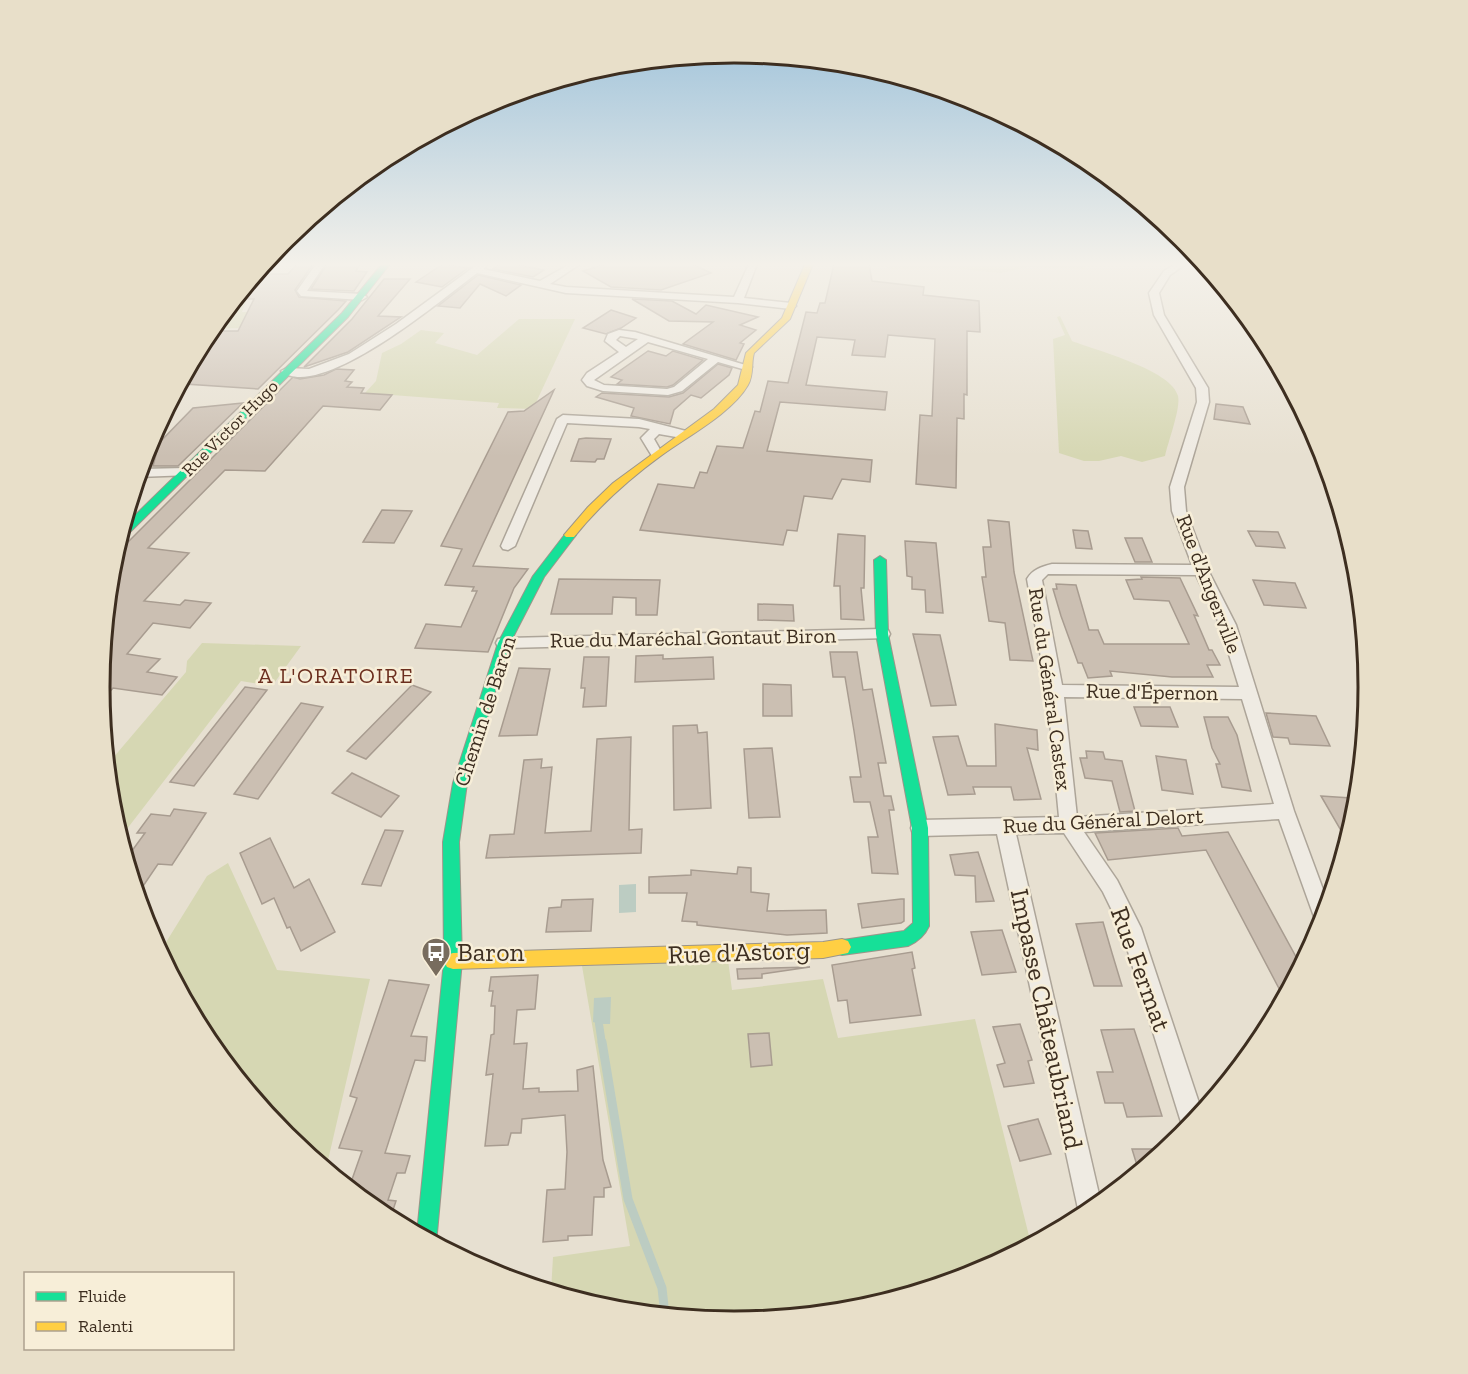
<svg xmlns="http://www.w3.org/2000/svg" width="1468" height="1374" viewBox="0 0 1468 1374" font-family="'Zilla Slab',serif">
<rect width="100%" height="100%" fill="#e7e0d1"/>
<g fill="#d6d7b3">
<polygon points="907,264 1088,264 1083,269 1028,267 1001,273 951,268 890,269 887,267"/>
<polygon points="247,285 253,285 242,312 281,311 268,327 211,329"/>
<path d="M1060,316L1072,341C1095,350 1172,370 1178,396C1181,408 1168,442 1165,456L1142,462L1121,456L1099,461H1084L1059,453L1053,339L1065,335L1057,317Z"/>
<polygon points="519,319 575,319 533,409 497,408 499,403 365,393 376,381 382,353 401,344 421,330 444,333 435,343 477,355"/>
<polygon points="202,643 301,646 272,686 241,681 120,838 112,810 107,765 186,672 187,661"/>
<polygon points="228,863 277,970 370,979 326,1169 285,1135 206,1039 160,952 207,876"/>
<polygon points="728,960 732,990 823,979 838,1038 975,1019 1031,1244 976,1273 857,1309 734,1321 610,1309 551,1291 553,1257 630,1246 582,966"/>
</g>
<g fill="#bcccc2">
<polygon points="636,884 636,912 619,913 619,885"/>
<polygon points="611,997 610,1024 599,1024 593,1022 594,998"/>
</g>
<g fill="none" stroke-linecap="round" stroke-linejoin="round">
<polyline stroke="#bcccc2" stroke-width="8" points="599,1024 602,1044"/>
<polyline stroke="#bcccc2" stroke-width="9" points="602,1042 628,1199 662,1288 665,1315"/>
</g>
<g fill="#cbbfb2" stroke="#a89c90" stroke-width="1.5">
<polygon points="297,264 313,264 295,290 299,297 346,301 338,310 258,389 185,384 193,362 221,331 238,331 254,299 248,299 260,274 288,274"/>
<polygon points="327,264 360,264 356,271 367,272 354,291 311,289"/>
<polygon points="443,264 468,268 442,287 416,282"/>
<polygon points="501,264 514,264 544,270 533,277 493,269"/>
<polygon points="606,264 692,264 711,273 661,290 611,287 583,271"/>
<polygon points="834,264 869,264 872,281 924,287 923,295 979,301 980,332 967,331 967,395 964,394 964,419 957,418 956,488 916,484 920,415 932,416 935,339 888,335 885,357 852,355 855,340 817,337 806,385 887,392 885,410 780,402 767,451 872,460 870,482 842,479 832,499 804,496 797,531 787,530 783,545 640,530 658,484 694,488 700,472 707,473 717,446 743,448 755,411 760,412 768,381 788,383 806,312 817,313 820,303 825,303"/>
<polygon points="478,275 521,285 506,296 480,284 460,308 438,306"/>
<polygon points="384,279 410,279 378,316 401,317 348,352 304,367 352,319"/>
<polygon points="632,299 672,301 696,314 706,305 758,317 740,325 756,330 740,343 744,344 736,360 683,344 713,322 669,321"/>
<polygon points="611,310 636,318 621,328 606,334 583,328"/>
<polygon points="648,351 666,356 673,351 703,360 673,385 667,387 617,384 622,380 611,377"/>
<polygon points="718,364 732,368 729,375 701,398 691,395 674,410 670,424 631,416 634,408 596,397 602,393 669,397 683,393"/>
<polygon points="336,369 354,370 345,381 352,382 347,387 364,388 361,393 392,395 380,410 323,406 265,471 225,470 148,548 189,553 144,601 180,605 185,600 211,603 190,628 153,623 127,654 160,659 147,672 177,677 162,695 113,688 101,702 100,687 114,556 293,377 300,379 324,375"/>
<polygon points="554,390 473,566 528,569 514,588 488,652 415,648 426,624 461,627 477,591 472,591 474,587 445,585 462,549 441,546 508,412 524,411"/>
<polygon points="243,403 178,466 153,466 159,443 193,408"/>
<polygon points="1216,404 1243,407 1250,424 1214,419"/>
<polygon points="586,438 611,439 604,459 597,459 595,462 571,461 579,439"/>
<polygon points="382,510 412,511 394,543 363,542"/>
<polygon points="988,520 1009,522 1014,572 1033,661 1010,660 1005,623 989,621 982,577 986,577 983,547 991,547"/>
<polygon points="1073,530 1088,531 1092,549 1076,548"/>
<polygon points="1248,531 1278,532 1285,548 1256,546"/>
<polygon points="838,534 865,536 864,588 861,588 864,620 841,619 840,586 834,586"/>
<polygon points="1125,538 1142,538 1152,562 1135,562"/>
<polygon points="905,541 936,543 943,613 926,612 925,590 912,589 912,577 907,576"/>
<polygon points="1141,577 1180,578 1198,616 1194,615 1209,650 1212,650 1220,665 1207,665 1213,677 1172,677 1110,671 1112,676 1088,678 1082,663 1078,663 1061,616 1053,589 1057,589 1056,584 1076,585 1089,630 1098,630 1104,644 1189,644 1169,601 1134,599 1126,580 1142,579"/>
<polygon points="559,579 660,580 657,615 636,615 636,598 613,597 612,614 551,614"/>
<polygon points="1253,580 1295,583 1306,608 1264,605"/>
<polygon points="758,604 793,605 794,621 758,620"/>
<polygon points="913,634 940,635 956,705 931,706"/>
<polygon points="830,652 857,652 863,690 872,689 886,763 878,763 884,796 891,796 894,810 889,810 898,874 872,873 868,837 878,837 870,802 854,802 850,777 861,777 854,731 845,677 833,677"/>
<polygon points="663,655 663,659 713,657 714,679 635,682 636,656"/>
<polygon points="584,657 609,657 606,706 583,707 585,688 581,688"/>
<polygon points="519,668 550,669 537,735 499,736"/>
<polygon points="763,684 791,685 792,716 763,716"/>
<polygon points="412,685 431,692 366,759 347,751"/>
<polygon points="245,687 267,690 194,786 170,782"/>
<polygon points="301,703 323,707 258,799 234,794"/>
<polygon points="1134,707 1170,707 1178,727 1141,726"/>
<polygon points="1266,713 1316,716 1330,746 1290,744 1288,738 1273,737"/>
<polygon points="1204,717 1228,717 1237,735 1251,791 1222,787 1216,764 1220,764 1212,748"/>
<polygon points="995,724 1037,730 1038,750 1027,748 1041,799 1014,800 1011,787 973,787 975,794 948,795 933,737 958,736 967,766 996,766"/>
<polygon points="697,725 698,733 707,732 711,808 674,810 673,726"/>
<polygon points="631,737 629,830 642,829 641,853 486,858 490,835 514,834 524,760 542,759 541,768 552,767 545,833 591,831 597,739"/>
<polygon points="772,748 780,817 749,818 744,749"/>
<polygon points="1086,751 1103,752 1105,759 1122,761 1135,811 1120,812 1112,781 1085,778 1080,758 1087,758"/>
<polygon points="1156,756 1186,760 1193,794 1162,790"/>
<polygon points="352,773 399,796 381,817 332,793"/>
<polygon points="1321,796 1351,798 1357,808 1347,841"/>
<polygon points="174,809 206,813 172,865 158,864 137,895 126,859 145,833 137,833 151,814 170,816"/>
<polygon points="1178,828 1182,836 1228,832 1301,966 1284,998 1206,850 1108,860 1095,833"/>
<polygon points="385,830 403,831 381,886 362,884"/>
<polygon points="270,838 294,888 309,879 335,932 301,951 290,927 287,928 274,898 262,904 240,853"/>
<polygon points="978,852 979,855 994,901 976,902 975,876 955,875 950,855"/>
<polygon points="738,867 751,868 751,892 769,894 767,911 826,910 827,933 787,935 697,925 697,922 682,921 687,893 649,893 649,877 691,875 691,870 737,874"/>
<polygon points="593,899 591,931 546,932 549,908 561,907 562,900"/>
<polygon points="901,899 904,899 904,921 901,923 862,928 858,904"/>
<polygon points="1103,922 1112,953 1122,986 1094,986 1076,924"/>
<polygon points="1002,930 1016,972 982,975 971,932"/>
<polygon points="912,952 915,968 912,969 921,1015 850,1023 847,1000 838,1001 832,965"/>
<polygon points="810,967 762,974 762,978 738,979 737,969"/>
<polygon points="538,975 535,1009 517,1010 514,1044 527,1043 523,1089 539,1088 539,1092 578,1091 577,1070 593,1066 603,1160 611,1187 604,1188 604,1197 594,1197 592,1235 568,1236 568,1240 543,1242 547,1190 565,1189 567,1152 565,1115 522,1119 521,1133 511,1133 508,1145 485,1146 493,1074 486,1075 491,1035 494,1034 495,1006 491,1006 493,991 489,991 491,977"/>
<polygon points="389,980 429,985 411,1036 427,1037 425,1061 415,1060 385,1153 410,1156 405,1173 397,1173 388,1200 396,1201 390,1219 349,1188 362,1151 339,1148 357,1098 350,1096"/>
<polygon points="1020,1024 1032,1060 1028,1061 1034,1083 1004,1087 997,1065 1005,1063 993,1027"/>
<polygon points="1134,1029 1150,1078 1162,1116 1127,1117 1123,1103 1105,1103 1097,1072 1113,1072 1101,1030"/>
<polygon points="769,1033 772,1065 751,1067 748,1034"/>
<polygon points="1038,1119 1051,1154 1020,1161 1008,1126"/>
<polygon points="1132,1149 1167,1149 1139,1172"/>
</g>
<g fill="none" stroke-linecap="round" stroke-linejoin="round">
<g stroke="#ada599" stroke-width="3">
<g id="street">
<polygon points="316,264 325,264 307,291 362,294 367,297 362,300 301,296 297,291"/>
<path d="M478,264H488L483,269L540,281L570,264H580L550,284L566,287L734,297L749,264H757L744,298L791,303L796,306L791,309L738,303L566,293L477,273C445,297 320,403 281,371L287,368L309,369L349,354L396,324Z"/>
<path d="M1175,264H1186L1170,275L1159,293L1164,315L1208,388L1209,402L1184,487L1186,511L1208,570L1236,625L1294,811L1328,903L1321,927L1317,925L1279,819L1084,832L1117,880L1141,928L1202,1112L1186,1131L1181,1122L1121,929L1103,892L1064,833L1016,834L1101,1203L1080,1218L997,834L920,836L913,834L911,828L913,822L920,820L1059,817L1047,691L1027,579C1033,569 1041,567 1052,564L1192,565L1172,511L1170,487L1197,402L1196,388L1154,315L1149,293L1164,271ZM1048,574L1196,575L1220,625L1239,687L1062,685L1042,580ZM1064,697L1242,699L1274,804L1077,817Z"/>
<path d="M619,330L635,332L752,367L746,370L718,362L682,391L668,395L603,391L587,386L582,380L587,373L619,352L605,341L608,334ZM620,336L638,339L626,347L616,340ZM648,342L708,359L674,387L667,389L604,385L594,380Z"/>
<polygon points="563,415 639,419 686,431 688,434 682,438 659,434 654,439 662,453 656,457 652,456 641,438 650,429 639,427 567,423 515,546 508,550 503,549 501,546 557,419"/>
<polygon points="186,468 192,472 191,475 138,477 140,469"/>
<polygon points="882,629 888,630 890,634 888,638 504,648 498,647 496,643 498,639 504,638"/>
</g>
</g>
<g stroke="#9c958a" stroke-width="2">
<g id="fast">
<polygon points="382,264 390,264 348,317 124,538 119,539 123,527 342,313"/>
<polygon points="570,532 576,535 544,577 510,643 467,783 459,842 462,961 436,1244 417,1233 444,961 443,842 453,783 498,643 533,576 566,533"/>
<path d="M880,556L886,560L888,634L928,828L929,926C925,935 917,942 908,946L842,955L836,953L833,947L836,941L904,931L913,923L912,828L876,634L874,560Z"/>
</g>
</g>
<g stroke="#9c958a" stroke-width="2">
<g id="slow">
<path d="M805,264H813L790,319L754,353C751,363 754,375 748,385C732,413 688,436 662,455C629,479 599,506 574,537H566L564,535L588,507L613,483L714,409L738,385L746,353L782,318Z"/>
<polygon points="842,939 848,941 851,947 848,953 823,958 453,969 447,967 444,961 447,955 453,953 823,942"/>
</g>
</g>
<use href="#street" fill="#efebe3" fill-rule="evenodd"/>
<use href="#fast" fill="#16e098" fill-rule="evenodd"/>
<use href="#slow" fill="#ffcf43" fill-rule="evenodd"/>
</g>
<linearGradient id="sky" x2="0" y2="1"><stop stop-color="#96bed9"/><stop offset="0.58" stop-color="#f4f1ea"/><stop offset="1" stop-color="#f4f1ea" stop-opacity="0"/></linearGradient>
<rect width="1468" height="456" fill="url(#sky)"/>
<defs>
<g id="bus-pin" transform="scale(1.5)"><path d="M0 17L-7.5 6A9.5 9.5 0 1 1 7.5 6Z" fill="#786c5e" stroke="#f7eed8"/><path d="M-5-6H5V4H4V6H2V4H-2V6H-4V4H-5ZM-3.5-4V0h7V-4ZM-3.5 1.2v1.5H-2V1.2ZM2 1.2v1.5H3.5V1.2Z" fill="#fff"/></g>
</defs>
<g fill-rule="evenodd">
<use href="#bus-pin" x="436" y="952"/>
</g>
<g text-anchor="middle" stroke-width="5" stroke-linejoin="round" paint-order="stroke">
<g font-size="18" fill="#3d2e20" stroke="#f7eed8">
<text transform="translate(230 428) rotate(-45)" y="6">Rue Victor Hugo</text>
</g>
<g font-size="21" fill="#3d2e20" stroke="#f7eed8">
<text transform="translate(1209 584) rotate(69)" y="7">Rue d'Angerville</text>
<text transform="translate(693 638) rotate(-1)" y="7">Rue du Maréchal Gontaut Biron</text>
<text transform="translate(1050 689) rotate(82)" y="7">Rue du Général Castex</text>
<text transform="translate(1152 692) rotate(1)" y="7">Rue d'Épernon</text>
<text transform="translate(485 711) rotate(-72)" y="7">Chemin de Baron</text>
<text transform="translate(1103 821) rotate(-3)" y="7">Rue du Général Delort</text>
</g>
<g font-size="22" letter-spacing="1.5" fill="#6b2e1e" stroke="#f7eed8">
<text x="336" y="683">A L'ORATOIRE</text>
</g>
<g font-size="26" fill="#3d2e20" stroke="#f7eed8" text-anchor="start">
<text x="457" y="961">Baron</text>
</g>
<g font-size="26" fill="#3d2e20" stroke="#f7eed8">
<text transform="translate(739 952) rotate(-2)" y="9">Rue d'Astorg</text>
<text transform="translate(1141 969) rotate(70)" y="9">Rue Fermat</text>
<text transform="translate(1047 1019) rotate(78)" y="9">Impasse Châteaubriand</text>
</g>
</g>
<path d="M0 0H1468V1374H0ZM110 687a624 624 0 1 1 1248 0a624 624 0 1 1-1248 0Z" fill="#e8dfc9" fill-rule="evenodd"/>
<path fill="none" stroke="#3d2e20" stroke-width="3" d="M110 687a624 624 0 1 1 1248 0a624 624 0 1 1-1248 0Z"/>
<rect x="24" y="1272" width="210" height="78" fill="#f7eed8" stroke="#ada18e" stroke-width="1.5"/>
<rect x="36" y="1292" width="30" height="9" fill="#16e098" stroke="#ada18e" stroke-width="1.5"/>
<text x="78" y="1302" font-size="18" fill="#3d2e20">Fluide</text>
<rect x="36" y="1322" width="30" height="9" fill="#ffcf43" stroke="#ada18e" stroke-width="1.5"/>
<text x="78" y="1332" font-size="18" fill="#3d2e20">Ralenti</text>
</svg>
